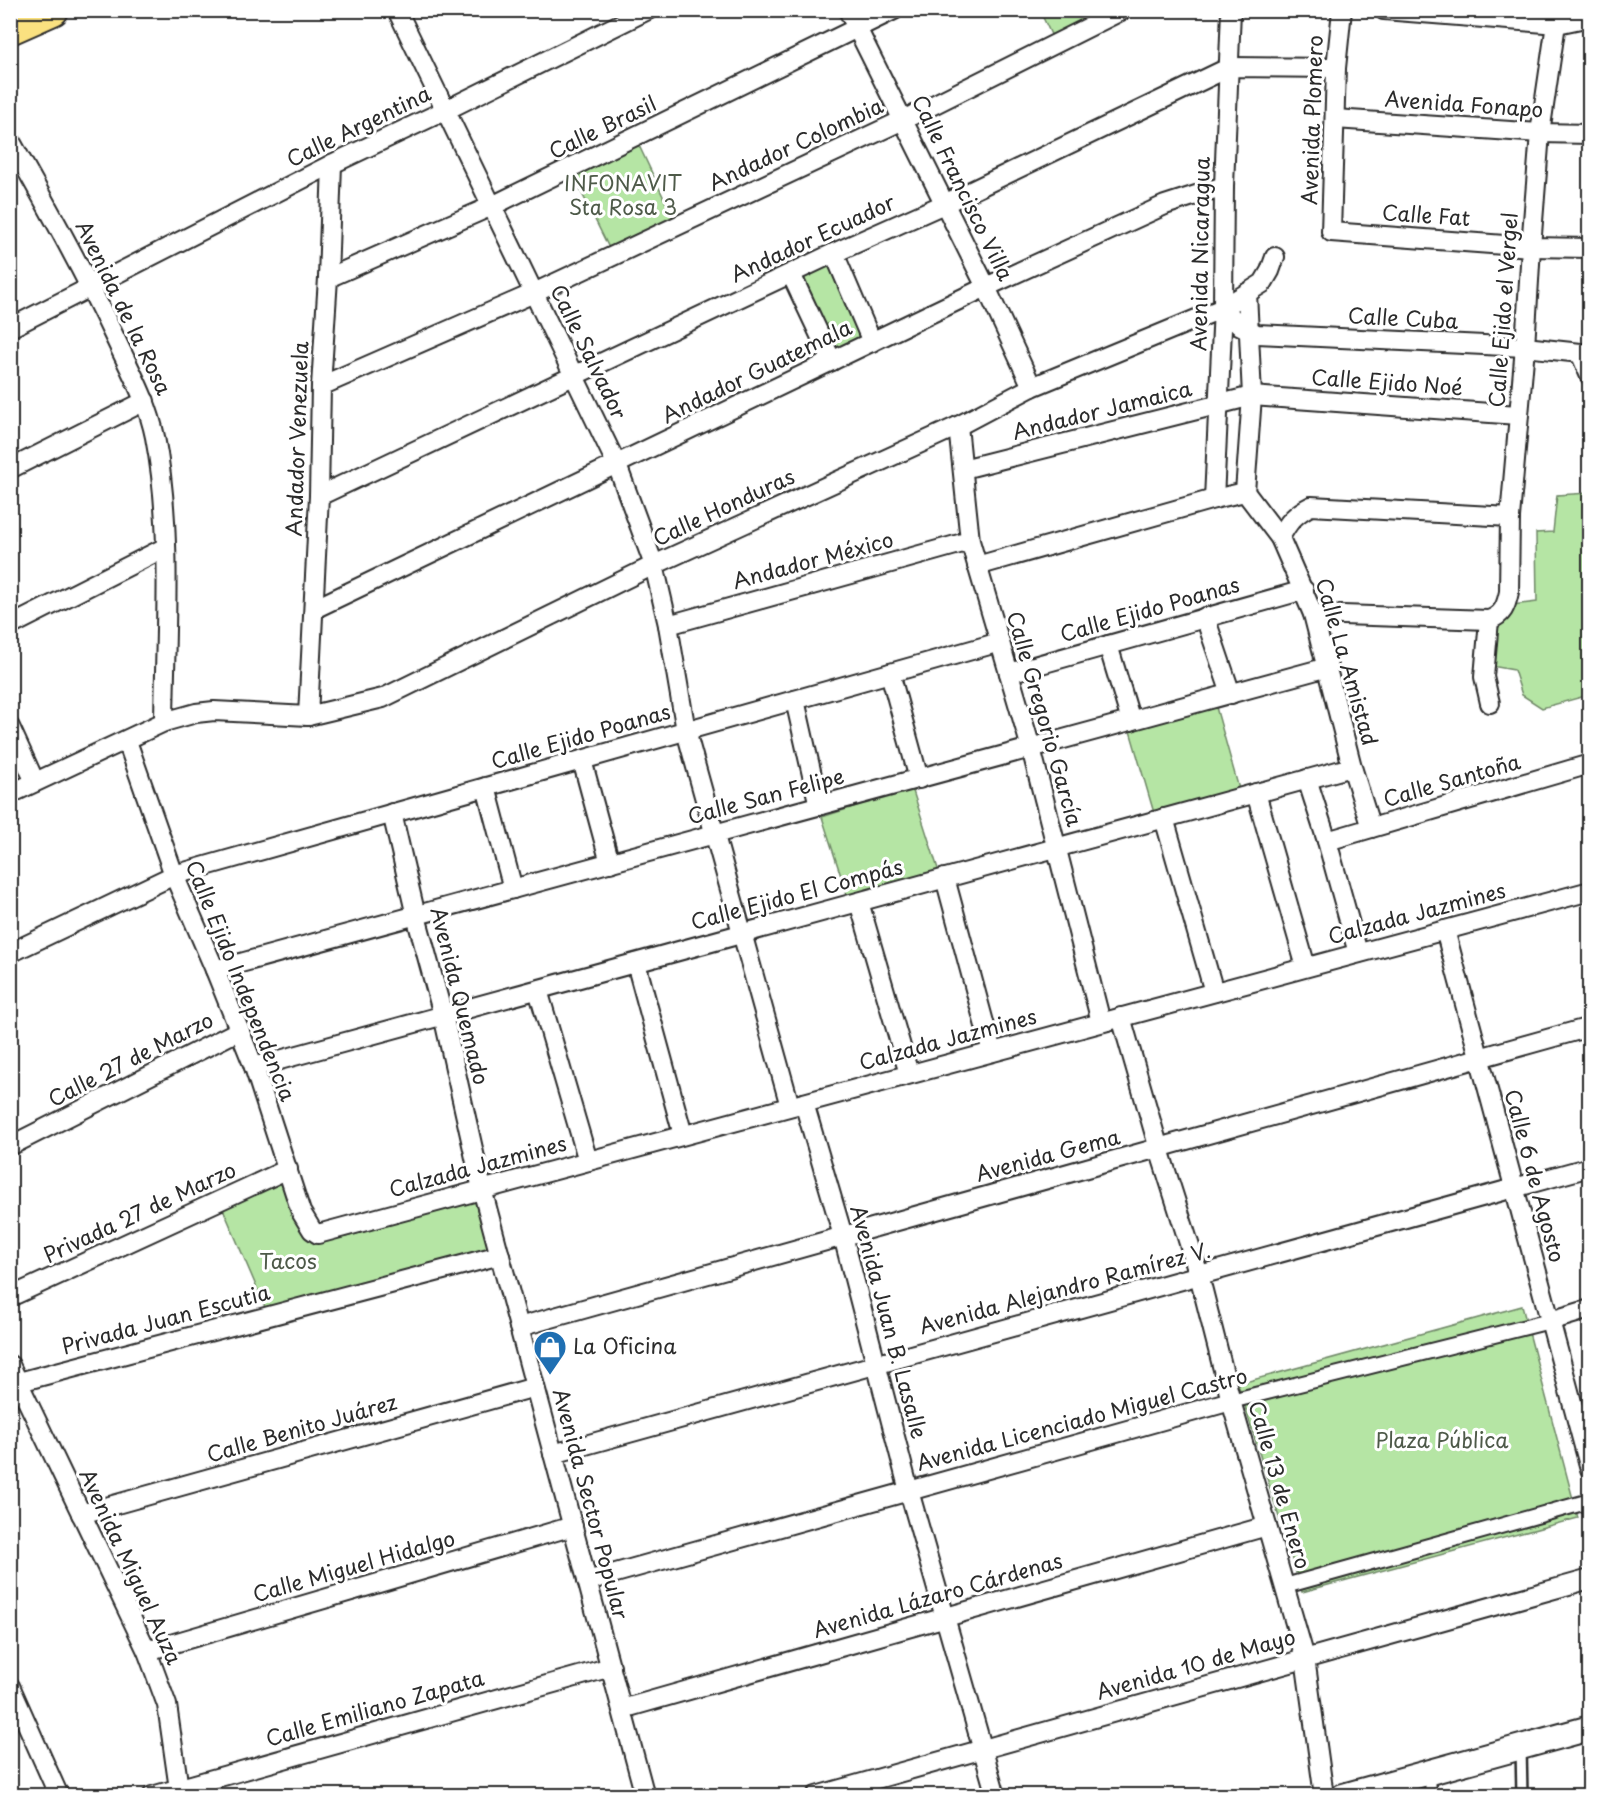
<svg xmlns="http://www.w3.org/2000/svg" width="1600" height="1806" viewBox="0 0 1600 1806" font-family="'Playpen Sans',sans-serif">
<rect width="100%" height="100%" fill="#fff"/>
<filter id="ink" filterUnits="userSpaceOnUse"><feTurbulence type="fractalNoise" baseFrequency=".0167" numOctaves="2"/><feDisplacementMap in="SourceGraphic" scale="12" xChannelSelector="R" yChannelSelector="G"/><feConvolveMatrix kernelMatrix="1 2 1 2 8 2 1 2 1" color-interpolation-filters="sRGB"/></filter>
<g filter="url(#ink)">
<g fill="#b5e5a4" stroke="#708868" stroke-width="1.5">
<polygon points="1040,11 1123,11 1055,43"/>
<polygon points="635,137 677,226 613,256 570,169"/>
<polygon points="834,253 872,342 832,361 791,274"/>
<polygon points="1589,493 1589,695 1542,708 1522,695 1514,670 1491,666 1497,624 1512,605 1537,602 1536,533 1553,532 1557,495"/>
<polygon points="1214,700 1239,789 1154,813 1128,724"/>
<polygon points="912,788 939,872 849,901 822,817"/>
<polygon points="287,1173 297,1212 330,1238 346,1237 479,1197 492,1251 265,1307 221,1204"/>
<polygon points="1522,1306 1578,1518 1302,1592 1238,1384"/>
</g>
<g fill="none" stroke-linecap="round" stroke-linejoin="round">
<g stroke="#2b2b2b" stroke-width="14">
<g id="service">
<polyline points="1521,1747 1522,1796"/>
<polyline points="1430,1774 1430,1796"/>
</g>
</g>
<g stroke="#2b2b2b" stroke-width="18">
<g id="pedestrian">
<polyline points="1231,1401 1550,1321"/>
<polyline points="1285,1586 1590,1501"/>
</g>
</g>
<g stroke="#2b2b2b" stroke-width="22">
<g id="minor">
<polyline points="397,10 617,465 654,565 668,625 686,731 790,1106"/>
<polyline points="848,10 986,287 1032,387"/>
<polyline points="1342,10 1336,68 1331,232 1531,247 1590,248"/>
<polyline points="1384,10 1557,24 1590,17"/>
<polyline points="1335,119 1540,133 1590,134"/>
<path d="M10,140C47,206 84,272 116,340C131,372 148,402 155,437C173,529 165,629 164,722"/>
<polyline points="834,253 872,342"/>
<polyline points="791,274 832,361"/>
<polyline points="328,278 492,206 894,10"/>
<polyline points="1223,308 1239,325 1257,334 1525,347 1590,354"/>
<polyline points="10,328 332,164 446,110 648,10"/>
<polyline points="1580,353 1590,376"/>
<polyline points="321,386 534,293 903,120 1123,10"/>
<polyline points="958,426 970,541 1031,748 1101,1022"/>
<polyline points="10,469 145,401"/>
<polyline points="963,469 1252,396 1518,415"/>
<polyline points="1245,492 1280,538 1313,614 1352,767 1371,828"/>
<polyline points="1245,492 1252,396 1247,293"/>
<polyline points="319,496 834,253 944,204 1230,67 1336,68"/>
<polyline points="1214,499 1223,308 1224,186 1231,10"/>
<path d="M1280,538C1288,522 1295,514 1311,506L1510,517"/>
<polyline points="977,566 1214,499 1245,492"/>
<polyline points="314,609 986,287 1165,205 1224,186"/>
<path d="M1313,614L1489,620C1503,615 1506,606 1509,592L1510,517L1525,347L1531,247L1540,133L1558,10"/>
<polyline points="1205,617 1231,694"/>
<polyline points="1489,620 1484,677 1490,703"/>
<polyline points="668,625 970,541"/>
<polyline points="10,626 166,547"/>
<polyline points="1108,645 1131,721"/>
<polyline points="890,673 919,779"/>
<polyline points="1009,673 1304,590"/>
<polyline points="795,700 819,806"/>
<polyline points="308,716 319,496 321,386 328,278 332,164"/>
<polyline points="10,727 35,782"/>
<polyline points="127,741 174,875 215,970 254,1067 301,1212 312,1230 318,1234 1590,891"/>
<polyline points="582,760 610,863"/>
<polyline points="1307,779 1327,841 1358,953"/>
<polyline points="486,787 513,889"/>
<polyline points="1256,793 1306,967"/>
<polyline points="10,794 164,722 196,713 214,711 308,716 383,698 654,565 958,426 1032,387 1223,308 1263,283 1270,271 1275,257"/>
<polyline points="392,813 416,916 443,1015 482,1189 645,1796"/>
<polyline points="1164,818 1214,992"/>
<polyline points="1327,841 1590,764"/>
<polyline points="945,878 992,1052"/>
<polyline points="859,902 909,1074"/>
<polyline points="1445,930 1590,1469"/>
<polyline points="10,953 174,875 1000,642"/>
<polyline points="636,963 683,1135"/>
<polyline points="215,970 1328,667"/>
<polyline points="538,990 588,1161"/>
<polyline points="1121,1017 1159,1149 1199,1275 1231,1401 1305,1658 1324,1796"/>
<polyline points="254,1067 1352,767"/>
<polyline points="804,1103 843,1236 909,1491 996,1796"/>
<polyline points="10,1146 240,1030"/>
<polyline points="10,1297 288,1169"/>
<polyline points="1550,1321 1590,1309"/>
<polyline points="519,1327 1590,1027"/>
<polyline points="10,1365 147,1651 167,1705 180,1796"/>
<polyline points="19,1382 500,1255"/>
<polyline points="553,1454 1590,1167"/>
<polyline points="81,1514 535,1387"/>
<polyline points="587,1581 1231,1401"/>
<polyline points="147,1651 573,1526"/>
<polyline points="10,1686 59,1796"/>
<polyline points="622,1709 1267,1526"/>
<polyline points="152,1796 611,1667"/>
<polyline points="816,1796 1590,1579"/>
</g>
</g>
<g stroke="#2b2b2b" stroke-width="28">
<polyline id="tertiary" points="1343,1796 1590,1728"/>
</g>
<g stroke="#2b2b2b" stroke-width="34">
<polyline id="primary" points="10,29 53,10"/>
</g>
<use href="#service" stroke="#fff" stroke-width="9"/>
<use href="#pedestrian" stroke="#fff" stroke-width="14"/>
<use href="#minor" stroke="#fff" stroke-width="18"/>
<use href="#tertiary" stroke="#fff" stroke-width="24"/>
<use href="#primary" stroke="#fae180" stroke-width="30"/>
</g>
</g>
<defs>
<g id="shop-pin" transform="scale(1.725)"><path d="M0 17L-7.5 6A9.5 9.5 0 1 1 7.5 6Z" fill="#1f6fb2" stroke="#fff"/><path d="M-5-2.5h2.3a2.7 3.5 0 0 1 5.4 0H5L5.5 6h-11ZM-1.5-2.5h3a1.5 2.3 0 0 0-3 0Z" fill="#fff"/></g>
</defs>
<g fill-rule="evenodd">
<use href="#shop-pin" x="550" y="1347"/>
</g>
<g text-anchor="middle" stroke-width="6" stroke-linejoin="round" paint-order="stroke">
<g font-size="21" fill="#2b2b2b" stroke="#fff">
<text transform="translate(1464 105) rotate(4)" y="7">Avenida Fonapo</text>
<text transform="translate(1313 120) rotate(-88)" y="7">Avenida Plomero</text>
<text transform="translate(359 127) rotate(-26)" y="7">Calle Argentina</text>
<text transform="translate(603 128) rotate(-26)" y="7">Calle Brasil</text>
<text transform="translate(796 145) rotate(-25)" y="7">Andador Colombia</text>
<text transform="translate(962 188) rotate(64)" y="7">Calle Francisco Villa</text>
<text transform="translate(1426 216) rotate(4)" y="7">Calle Fat</text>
<text transform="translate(813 239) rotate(-25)" y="7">Andador Ecuador</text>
<text transform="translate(1201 254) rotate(-89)" y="7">Avenida Nicaragua</text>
<text transform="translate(123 308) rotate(64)" y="7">Avenida de la Rosa</text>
<text transform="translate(1504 310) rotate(-86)" y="7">Calle Ejido el Vergel</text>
<text transform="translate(1403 319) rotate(3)" y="7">Calle Cuba</text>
<text transform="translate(588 352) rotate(64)" y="7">Calle Salvador</text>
<text transform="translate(757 372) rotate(-26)" y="7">Andador Guatemala</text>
<text transform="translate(1387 383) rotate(4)" y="7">Calle Ejido Noé</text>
<text transform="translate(1102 411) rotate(-14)" y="7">Andador Jamaica</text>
<text transform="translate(298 439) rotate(-88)" y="7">Andador Venezuela</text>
<text transform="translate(724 508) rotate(-25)" y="7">Calle Honduras</text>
<text transform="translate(813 561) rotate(-15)" y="7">Andador México</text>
<text transform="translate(1150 610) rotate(-16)" y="7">Calle Ejido Poanas</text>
<text transform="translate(1346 662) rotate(74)" y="7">Calle La Amistad</text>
<text transform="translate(1044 719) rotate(74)" y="7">Calle Gregorio García</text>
<text transform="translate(581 737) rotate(-16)" y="7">Calle Ejido Poanas</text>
<text transform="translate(1452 781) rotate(-16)" y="7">Calle Santoña</text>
<text transform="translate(766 797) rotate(-15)" y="7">Calle San Felipe</text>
<text transform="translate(797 895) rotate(-15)" y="7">Calle Ejido El Compás</text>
<text transform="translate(1417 914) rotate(-15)" y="7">Calzada Jazmines</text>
<text transform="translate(240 981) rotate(68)" y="7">Calle Ejido Independencia</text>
<text transform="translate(459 996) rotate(76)" y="7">Avenida Quemado</text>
<text transform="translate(948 1040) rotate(-15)" y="7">Calzada Jazmines</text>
<text transform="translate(131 1060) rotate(-27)" y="7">Calle 27 de Marzo</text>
<text transform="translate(1048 1156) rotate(-15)" y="7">Avenida Gema</text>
<text transform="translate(478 1167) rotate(-15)" y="7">Calzada Jazmines</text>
<text transform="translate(1534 1176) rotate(75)" y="7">Calle 6 de Agosto</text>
<text transform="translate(140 1213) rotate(-25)" y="7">Privada 27 de Marzo</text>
<text transform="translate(1065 1289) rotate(-15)" y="7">Avenida Alejandro Ramírez V.</text>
<text transform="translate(166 1320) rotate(-15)" y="7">Privada Juan Escutia</text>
<text transform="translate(888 1322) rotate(75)" y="7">Avenida Juan B. Lasalle</text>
<text transform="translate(1082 1420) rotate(-15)" y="7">Avenida Licenciado Miguel Castro</text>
<text transform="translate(302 1429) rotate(-16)" y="7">Calle Benito Juárez</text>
<text transform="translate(1279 1485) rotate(74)" y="7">Calle 13 de Enero</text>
<text transform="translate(590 1504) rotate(75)" y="7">Avenida Sector Popular</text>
<text transform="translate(130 1567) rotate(65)" y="7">Avenida Miguel Auza</text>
<text transform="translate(354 1567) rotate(-16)" y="7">Calle Miguel Hidalgo</text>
<text transform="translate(938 1596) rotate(-16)" y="7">Avenida Lázaro Cárdenas</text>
<text transform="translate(1196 1665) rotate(-16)" y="7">Avenida 10 de Mayo</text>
<text transform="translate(375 1709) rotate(-16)" y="7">Calle Emiliano Zapata</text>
</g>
<g font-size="21" fill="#4e5a49" stroke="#fff">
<text x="623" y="191">INFONAVIT<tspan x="623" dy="24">Sta Rosa 3</tspan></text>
<text x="288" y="1269">Tacos</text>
<text x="1442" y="1448">Plaza Pública</text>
</g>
<g font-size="21" fill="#2b2b2b" stroke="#fff" text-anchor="start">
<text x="573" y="1354">La Oficina</text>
</g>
</g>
<rect width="1600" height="1806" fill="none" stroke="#fff" stroke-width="36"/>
<rect x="18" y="18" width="1564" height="1770" fill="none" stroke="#2b2b2b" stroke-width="2" filter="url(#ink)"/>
</svg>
